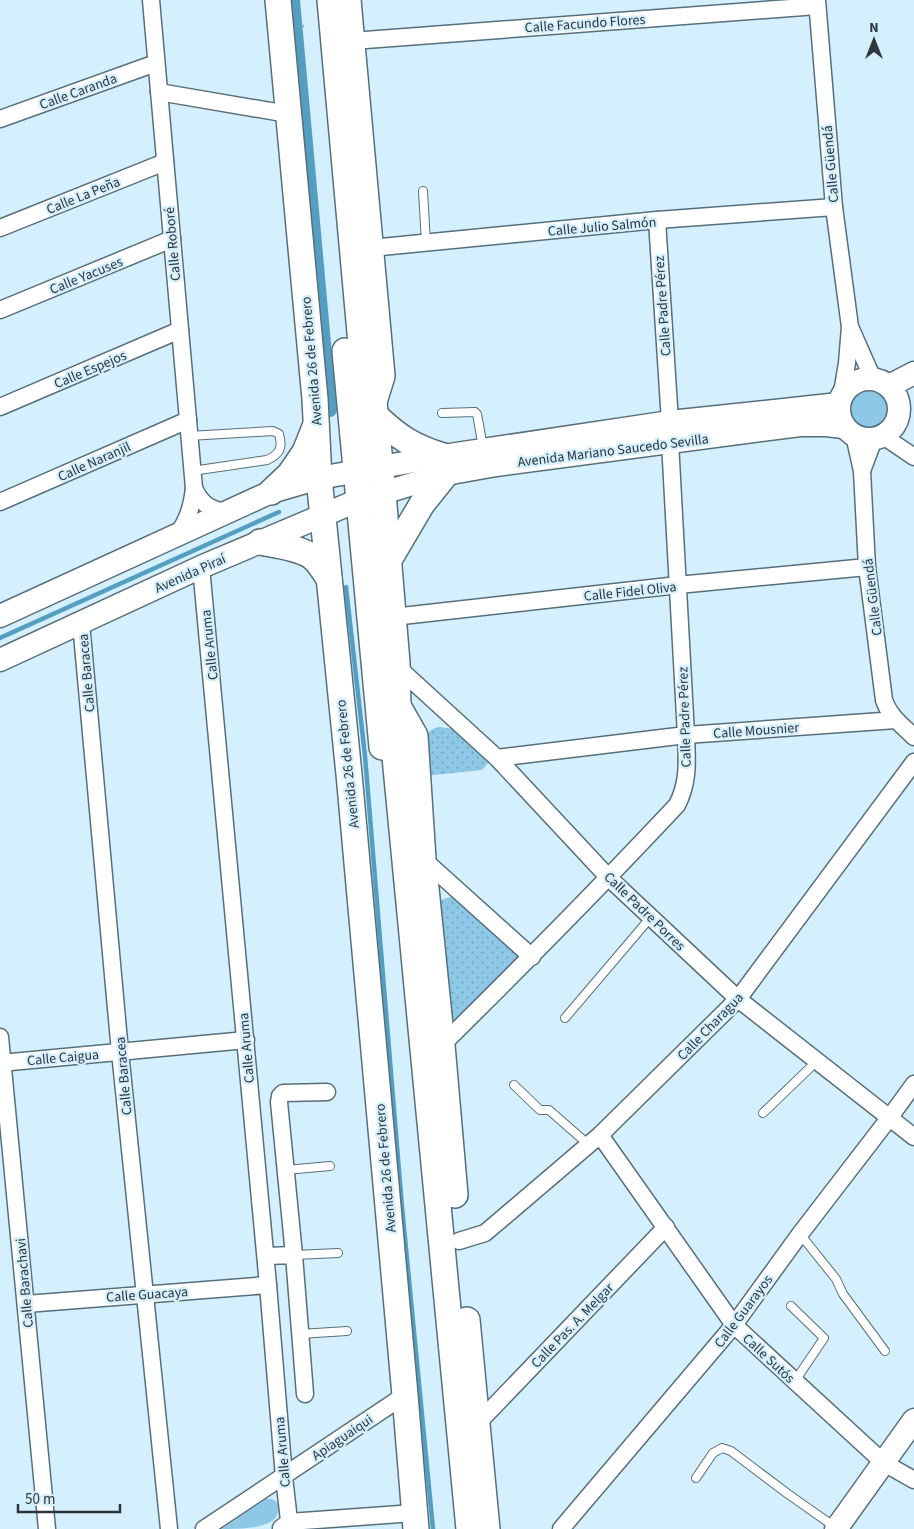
<svg xmlns="http://www.w3.org/2000/svg" width="914" height="1529" viewBox="0 0 914 1529" font-family="'Source Sans 3',sans-serif">
<defs>
<pattern id="park-dots" width="8" height="8" patternUnits="userSpaceOnUse" patternTransform="scale(1.25)"><rect width="8" height="8" fill="#8dc9e7"/><path d="M2 2h.1M6 6h.1" fill="none" stroke="#73a4bc" stroke-width="1.8" stroke-linecap="round"/></pattern>
</defs>
<rect width="100%" height="100%" fill="#d4effd"/>
<g fill="#8dc9e7">
<circle cx="869" cy="408" r="19"/>
<path d="M266,1499H272L277,1502C287,1529 243,1529 222,1529Z"/>
</g>
<g fill="url(#park-dots)">
<path d="M440,727L454,729L490,761L482,770L424,776C424,760 417,730 440,727Z"/>
<polygon points="457,895 524,955 457,1020 448,1018 435,902"/>
</g>
<g fill="none" stroke-linecap="round" stroke-linejoin="round">
<g stroke="#549fc1" stroke-width="4.5">
<polyline points="346,587 365,756 402,1207 433,1529"/>
<polyline points="0,638 279,512"/>
</g>
<polyline stroke="#549fc1" stroke-width="14" points="293,0 330,410"/>
<g stroke="#576f7b" stroke-width="10">
<g id="lane">
<polyline points="423,191 426,243"/>
<polyline points="442,413 475,412 477,414 483,447"/>
<path d="M189,436L273,431L279,434C283,448 280,454 267,460L192,471"/>
<polyline points="565,1018 651,917"/>
<polyline points="514,1085 540,1110 549,1110 589,1145"/>
<polyline points="763,1113 817,1061"/>
<polyline points="286,1170 330,1166"/>
<polyline points="800,1234 836,1279 843,1294 885,1351"/>
<polyline points="294,1255 338,1253"/>
<polyline points="791,1306 824,1338 795,1381"/>
<polyline points="300,1334 347,1331"/>
<polyline points="696,1478 713,1453 722,1448 731,1451 788,1494 835,1527"/>
</g>
</g>
<g stroke="#576f7b" stroke-width="19">
<g id="street">
<path d="M151,0L194,488C192,506 188,520 177,535"/>
<polyline points="817,0 834,207 850,327 847,363 842,393"/>
<polyline points="352,41 817,6"/>
<polyline points="159,92 288,114"/>
<polyline points="0,119 156,63"/>
<polyline points="657,220 670,422"/>
<polyline points="0,228 165,162"/>
<polyline points="371,248 657,220 834,207"/>
<polyline points="0,310 172,239"/>
<polyline points="851,329 873,379"/>
<polyline points="0,407 180,330"/>
<path d="M854,435L862,471L867,567L884,700C889,716 902,725 914,737"/>
<polyline points="883,436 914,457"/>
<polyline points="862,471 874,439"/>
<path d="M194,488C201,504 210,510 228,512"/>
<polyline points="0,502 188,420"/>
<polyline points="201,567 268,1285 284,1477 290,1529"/>
<polyline points="393,617 678,585 867,567"/>
<polyline points="81,623 120,1052 169,1529"/>
<polyline points="397,663 405,674 497,758 609,878 738,999 914,1137"/>
<polyline points="497,758 686,735 896,720"/>
<polyline points="423,859 532,957"/>
<polyline points="0,1037 47,1529"/>
<path d="M442,1045C522,966 600,887 677,805C689,782 687,761 686,735L670,442"/>
<polyline points="0,1063 246,1040"/>
<polyline points="600,1135 734,1325 884,1463 914,1480"/>
<polyline points="459,1241 485,1233 600,1135 738,999 914,762"/>
<polyline points="294,1255 279,1102 280,1096 283,1093 327,1092"/>
<polyline points="266,1256 294,1255 305,1394"/>
<polyline points="26,1304 268,1285"/>
<polyline points="478,1423 666,1227"/>
<polyline points="281,1528 289,1522 414,1513"/>
<polyline points="204,1529 405,1395"/>
<polyline points="561,1529 734,1325 800,1234 890,1117 914,1084"/>
</g>
</g>
<g stroke="#576f7b" stroke-width="25">
<g id="secondary">
<circle cx="869" cy="409" r="30"/>
<polyline points="889,386 914,373"/>
<polyline points="0,616 271,492 319,478 443,456 670,422 839,404"/>
<polyline points="0,660 201,567 359,500 446,474 496,465 800,425 826,425 844,427"/>
<polyline points="836,1529 914,1420"/>
</g>
</g>
<g stroke="#576f7b" stroke-width="28">
<g id="primary">
<polyline points="278,0 315,399 319,478 349,774 405,1395 416,1529"/>
<polyline points="330,0 364,377 374,402 383,493 397,663 398,706 393,736 469,1529"/>
<polyline points="348,0 382,376 374,402"/>
<polyline points="345,351 382,747"/>
<path d="M376,416C398,437 413,447 443,456"/>
<polyline points="271,492 290,474 305,452 315,427"/>
<path d="M260,542C276,545 297,547 311,556C319,562 324,571 329,579"/>
<polyline points="389,560 422,504 446,474"/>
<polyline points="398,706 415,736 423,859 442,1045 455,1195"/>
<polyline points="467,1320 487,1529"/>
</g>
</g>
<polyline stroke="#8da0ab" stroke-width="2.5" stroke-dasharray="1 4" stroke-linecap="butt" points="298,26 308,26"/>
<use href="#lane" stroke="#fff" stroke-width="8"/>
<use href="#street" stroke="#fff" stroke-width="16"/>
<use href="#secondary" stroke="#fff" stroke-width="22"/>
<use href="#primary" stroke="#fff" stroke-width="25"/>
</g>
<g text-anchor="middle" stroke-width="4.5" stroke-linejoin="round" paint-order="stroke">
<g font-size="14" fill="#2c363b" stroke="#d4effd">
<text transform="translate(585 23) rotate(-4)" y="5">Calle Facundo Flores</text>
<text transform="translate(78 91) rotate(-20)" y="5">Calle Caranda</text>
<text transform="translate(830 164) rotate(-95)" y="5">Calle Güendá</text>
<text transform="translate(83 195) rotate(-22)" y="5">Calle La Peña</text>
<text transform="translate(602 226) rotate(-5)" y="5">Calle Julio Salmón</text>
<text transform="translate(172 244) rotate(-95)" y="5">Calle Roboré</text>
<text transform="translate(86 275) rotate(-22)" y="5">Calle Yacuses</text>
<text transform="translate(662 306) rotate(-94)" y="5">Calle Padre Pérez</text>
<text transform="translate(311 361) rotate(-95)" y="5">Avenida 26 de Febrero</text>
<text transform="translate(90 369) rotate(-23)" y="5">Calle Espejos</text>
<text transform="translate(613 450) rotate(-7)" y="5">Avenida Mariano Saucedo Sevilla</text>
<text transform="translate(94 461) rotate(-24)" y="5">Calle Naranjil</text>
<text transform="translate(190 573) rotate(-24)" y="5">Avenida Piraí</text>
<text transform="translate(630 591) rotate(-6)" y="5">Calle Fidel Oliva</text>
<text transform="translate(872 597) rotate(-97)" y="5">Calle Güendá</text>
<text transform="translate(209 645) rotate(-96)" y="5">Calle Aruma</text>
<text transform="translate(86 673) rotate(-95)" y="5">Calle Baracea</text>
<text transform="translate(684 717) rotate(-92)" y="5">Calle Padre Pérez</text>
<text transform="translate(756 730) rotate(-4)" y="5">Calle Mousnier</text>
<text transform="translate(347 764) rotate(-96)" y="5">Avenida 26 de Febrero</text>
<text transform="translate(645 911) rotate(44)" y="5">Calle Padre Porres</text>
<text transform="translate(710 1026) rotate(-46)" y="5">Calle Charagua</text>
<text transform="translate(246 1048) rotate(-95)" y="5">Calle Aruma</text>
<text transform="translate(63 1057) rotate(-5)" y="5">Calle Caigua</text>
<text transform="translate(123 1076) rotate(-95)" y="5">Calle Baracea</text>
<text transform="translate(385 1168) rotate(-95)" y="5">Avenida 26 de Febrero</text>
<text transform="translate(24 1283) rotate(-95)" y="5">Calle Barachavi</text>
<text transform="translate(147 1294) rotate(-4)" y="5">Calle Guacaya</text>
<text transform="translate(743 1311) rotate(-53)" y="5">Calle Guarayos</text>
<text transform="translate(572 1325) rotate(-46)" y="5">Calle Pas. A. Melgar</text>
<text transform="translate(769 1358) rotate(43)" y="5">Calle Sutós</text>
<text transform="translate(342 1437) rotate(-34)" y="5">Apiaguaiqui</text>
<text transform="translate(282 1452) rotate(-95)" y="5">Calle Aruma</text>
</g>
</g>
<g transform="translate(874 40)" stroke="#d4effd" stroke-width="4" paint-order="stroke">
<path d="M0-4L9 19L0 12L-9 19Z" fill="#2c363b"/>
<text y="-8" font-size="14" font-weight="bold" text-anchor="middle" fill="#2c363b">N</text>
</g>
<path d="M18 1504v8h102v-8" fill="none" stroke="#2c363b" stroke-width="2.5"/>
<text x="25" y="1504" font-size="15" fill="#2c363b" stroke="#d4effd" stroke-width="4" paint-order="stroke">50 m</text>
</svg>
